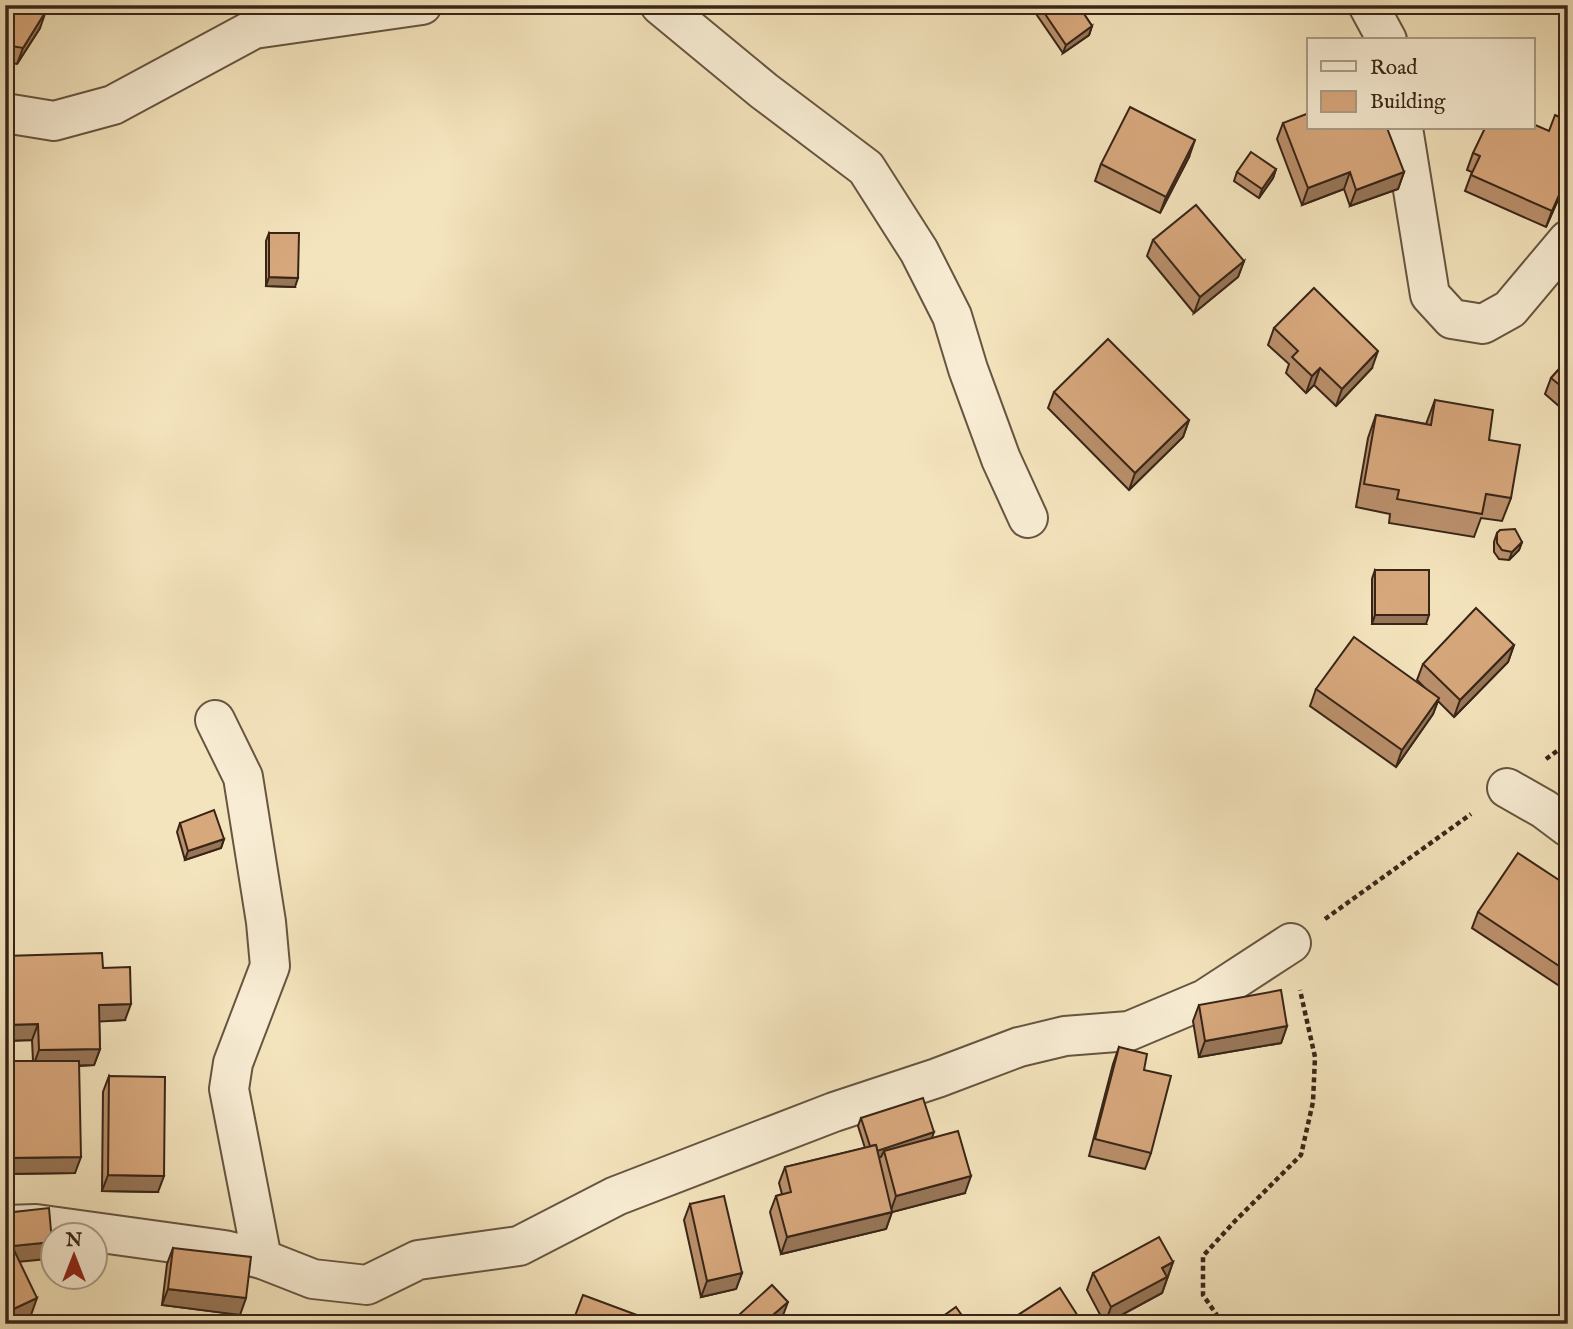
<svg xmlns="http://www.w3.org/2000/svg" width="1573" height="1329" viewBox="0 0 1573 1329" font-family="'IM FELL English',serif">
<rect width="100%" height="100%" fill="#f4e4bd"/>
<filter id="stains"><feTurbulence type="fractalNoise" baseFrequency=".00286" numOctaves="4"/><feColorMatrix values="0 0 0 0 .2 0 0 0 0 .09 0 0 0 0 .02 0 0 0 .5 -.17"/></filter>
<radialGradient id="worn" r=".72"><stop offset=".6" stop-color="#630" stop-opacity="0"/><stop offset="1" stop-color="#630" stop-opacity=".3"/></radialGradient>
<g fill="none" stroke-linecap="round" stroke-linejoin="round">
<g stroke="#675540" stroke-width="42">
<g id="minor">
<polyline points="660,5 764,91 866,168 919,251 952,316 968,369 1001,459 1028,518"/>
<polyline points="1368,5 1387,40"/>
<polyline points="5,113 54,121 113,105 254,29 422,5"/>
<polyline points="1403,128 1430,295 1452,319 1483,324 1510,309 1568,240"/>
<polyline points="215,720 243,777 266,922 270,966 233,1063 229,1089 262,1259"/>
<polyline points="1507,788 1544,809 1568,827"/>
<polyline points="5,1225 36,1224 224,1250 262,1259 313,1279 367,1285 418,1260 519,1246 616,1196 834,1112 937,1078 1019,1047 1065,1036 1129,1031 1205,999 1291,943"/>
</g>
</g>
<g stroke="#382517" stroke-width="4.5" stroke-dasharray="5 3.5" stroke-linecap="butt">
<polyline points="1546,759 1568,743"/>
<polyline points="1325,919 1471,814"/>
<polyline points="1223,1324 1203,1295 1203,1256 1235,1221 1301,1155 1313,1102 1315,1057 1300,990"/>
</g>
<use href="#minor" stroke="#f8edd4" stroke-width="38"/>
</g>
<g fill="#ba906c" stroke="#382517" stroke-width="2">
<polygon points="5,5 40,28 17,64 5,62"/>
<polygon points="1030,5 1078,5 1092,26 1089,35 1063,53"/>
<polygon points="1227,5 1250,5 1246,14"/>
<polygon points="1568,9 1568,21 1564,19"/>
<polygon points="1568,121 1568,177 1546,227 1465,191 1472,172 1467,170 1473,153 1549,131"/>
<polygon points="1283,123 1404,172 1398,189 1350,206 1344,189 1302,205 1277,139"/>
<polygon points="1189,157 1160,213 1095,181 1101,164"/>
<polygon points="1276,169 1273,178 1259,198 1234,181 1237,172"/>
<polygon points="269,233 295,287 266,286 266,241"/>
<polygon points="1153,240 1244,261 1238,277 1194,313 1147,256"/>
<polygon points="1274,328 1372,368 1336,406 1314,385 1306,393 1286,373 1289,364 1268,345"/>
<polygon points="1568,359 1568,414 1545,394 1551,378"/>
<polygon points="1054,392 1189,420 1183,437 1129,490 1048,408"/>
<polygon points="1435,400 1489,440 1511,498 1502,521 1481,518 1474,537 1389,523 1390,514 1356,507 1368,438 1376,415 1426,424"/>
<polygon points="1497,533 1522,542 1519,550 1509,560 1499,559 1494,552 1494,542"/>
<polygon points="1375,570 1426,624 1372,624 1372,579"/>
<polygon points="1514,645 1508,662 1454,717 1438,701 1433,714 1396,767 1310,706 1316,689 1424,687 1417,680 1423,664"/>
<polygon points="180,823 224,839 221,848 185,860 177,832"/>
<polygon points="1568,886 1568,990 1567,991 1472,928 1478,912"/>
<polygon points="103,968 125,1020 99,1021 100,1049 94,1065 79,1066 75,1173 5,1174 5,1061 33,1061 32,1040 5,1041"/>
<polygon points="1199,1005 1287,1026 1281,1043 1199,1057 1193,1021"/>
<polygon points="1119,1047 1144,1070 1151,1153 1145,1169 1089,1156 1113,1064"/>
<polygon points="109,1076 158,1192 102,1191 103,1092"/>
<polygon points="861,1118 932,1138 965,1193 892,1212 886,1229 781,1254 770,1212 776,1196 782,1194 779,1183 785,1167 865,1148 858,1126"/>
<polygon points="690,1204 742,1273 736,1289 701,1297 684,1220"/>
<polygon points="173,1248 240,1315 162,1305 167,1264"/>
<polygon points="1173,1262 1162,1293 1105,1324 1087,1290 1093,1273"/>
<polygon points="575,1316 661,1324 572,1324"/>
</g>
<g fill="#977658" stroke="#382517" stroke-width="2">
<polygon points="46,11 40,28 17,64 23,48"/>
<polygon points="1092,26 1089,35 1063,53 1066,45"/>
<polygon points="1195,140 1189,157 1160,213 1166,197"/>
<polygon points="1276,169 1273,178 1259,198 1262,189"/>
<polygon points="1350,172 1344,189 1302,205 1308,188"/>
<polygon points="1404,172 1398,189 1350,206 1356,190"/>
<polygon points="1568,175 1568,177 1546,227 1552,211"/>
<polygon points="1244,261 1238,277 1194,313 1200,297"/>
<polygon points="269,277 298,278 295,287 266,286"/>
<polygon points="1378,351 1372,368 1336,406 1342,389"/>
<polygon points="1320,368 1314,385 1306,393 1312,376"/>
<polygon points="1189,420 1183,437 1129,490 1135,473"/>
<polygon points="1522,542 1519,550 1509,560 1512,552"/>
<polygon points="1375,615 1429,615 1426,624 1372,624"/>
<polygon points="1514,645 1508,662 1454,717 1460,700"/>
<polygon points="1439,698 1433,714 1396,767 1402,750"/>
<polygon points="224,839 221,848 185,860 188,851"/>
<polygon points="131,1004 125,1020 93,1022 99,1005"/>
<polygon points="38,1024 32,1040 5,1041 5,1025"/>
<polygon points="1287,1026 1281,1043 1199,1057 1205,1041"/>
<polygon points="100,1049 94,1065 33,1067 39,1050"/>
<polygon points="934,1132 931,1141 884,1151 881,1157 869,1161 872,1152"/>
<polygon points="81,1157 75,1173 5,1174 5,1158"/>
<polygon points="108,1175 164,1176 158,1192 102,1191"/>
<polygon points="971,1176 965,1193 892,1212 886,1229 781,1254 787,1237 890,1213 896,1196"/>
<polygon points="52,1242 47,1259 6,1263 12,1246"/>
<polygon points="1173,1262 1162,1293 1105,1324 1111,1307 1162,1268"/>
<polygon points="742,1273 736,1289 701,1297 707,1281"/>
<polygon points="168,1289 246,1298 240,1315 162,1305"/>
<polygon points="37,1298 31,1315 12,1324 5,1324 5,1313"/>
<polygon points="788,1302 782,1318 776,1324 774,1314"/>
</g>
<g fill="#d8a87d" stroke="#382517" stroke-width="2">
<polygon points="5,5 47,5 46,11 23,48 5,45"/>
<polygon points="1039,5 1078,5 1092,26 1066,45"/>
<polygon points="1130,107 1195,140 1166,197 1101,164"/>
<polygon points="1309,113 1309,128 1387,128 1404,172 1356,190 1350,172 1308,188 1283,123"/>
<polygon points="1555,115 1568,121 1568,175 1552,211 1471,175 1480,156 1473,153 1485,128 1533,128 1533,124 1549,131"/>
<polygon points="1251,152 1276,169 1262,189 1237,172"/>
<polygon points="1196,205 1244,261 1200,297 1153,240"/>
<polygon points="269,233 299,233 298,278 269,277"/>
<polygon points="1314,288 1378,351 1342,389 1320,368 1312,376 1292,357 1298,351 1274,328"/>
<polygon points="1108,339 1189,420 1135,473 1054,392"/>
<polygon points="1568,359 1568,392 1551,378"/>
<polygon points="1435,400 1493,410 1489,440 1520,445 1511,498 1486,494 1482,514 1397,499 1399,490 1364,484 1376,415 1431,425"/>
<polygon points="1515,529 1522,542 1512,552 1502,550 1497,543 1497,533 1500,530"/>
<rect x="1375" y="570" width="54" height="45"/>
<polygon points="1476,608 1514,645 1460,700 1423,664"/>
<polygon points="1354,637 1439,698 1402,750 1316,689"/>
<polygon points="214,810 224,839 188,851 180,823"/>
<polygon points="1518,853 1568,886 1568,972 1478,912"/>
<polygon points="102,953 103,968 130,967 131,1004 99,1005 100,1049 39,1050 38,1024 5,1025 5,956"/>
<polygon points="1281,990 1287,1026 1205,1041 1199,1005"/>
<polygon points="1119,1047 1147,1054 1144,1070 1171,1076 1151,1153 1095,1139"/>
<polygon points="5,1061 79,1061 81,1157 5,1158"/>
<polygon points="109,1076 165,1077 164,1176 108,1175"/>
<polygon points="923,1098 934,1132 877,1151 876,1145 870,1146 861,1118"/>
<polygon points="958,1131 971,1176 896,1196 884,1151"/>
<polygon points="876,1145 892,1212 787,1237 776,1196 791,1192 785,1167"/>
<polygon points="724,1196 742,1273 707,1281 690,1204"/>
<polygon points="49,1208 52,1242 12,1246 37,1298 5,1313 5,1213"/>
<polygon points="1159,1237 1173,1262 1162,1268 1167,1277 1111,1307 1093,1273"/>
<polygon points="173,1248 251,1257 246,1298 168,1289"/>
<polygon points="772,1285 788,1302 774,1314 784,1324 729,1324"/>
<polygon points="1060,1288 1083,1324 1004,1324"/>
<polygon points="583,1295 661,1324 597,1324 575,1316"/>
<polygon points="956,1307 968,1324 932,1324"/>
<polygon points="109,1320 109,1324 80,1324"/>
</g>
<rect width="1573" height="1329" fill="none" stroke="#f4e4bd" stroke-width="28"/>
<rect x="7" y="7" width="1559" height="1315" fill="none" stroke="#382517" stroke-width="3.5"/>
<rect x="14" y="14" width="1545" height="1301" fill="none" stroke="#382517" stroke-width="2"/>
<rect x="1307" y="38" width="228" height="91" fill="#f8edd4" stroke="#ab9d88" stroke-width="2"/>
<rect x="1321" y="61" width="35" height="10" fill="#f8edd4" stroke="#ab9d88" stroke-width="2"/>
<text x="1370" y="74" font-size="21" fill="#382517">Road</text>
<rect x="1321" y="91" width="35" height="21" fill="#d8a87d" stroke="#ab9d88" stroke-width="2"/>
<text x="1370" y="108" font-size="21" fill="#382517">Building</text>
<g transform="translate(74 1256)"><circle r="33" fill="#f8edd4" stroke="#ab9d88" stroke-width="2"/>
<path d="M0-5L12 26L0 18L-12 26Z" fill="#8f2418"/>
<text y="-10" font-size="19" font-weight="bold" text-anchor="middle" fill="#382517">N</text>
</g>
<rect width="100%" height="100%" filter="url(#stains)"/>
<rect width="100%" height="100%" fill="url(#worn)"/>
</svg>
